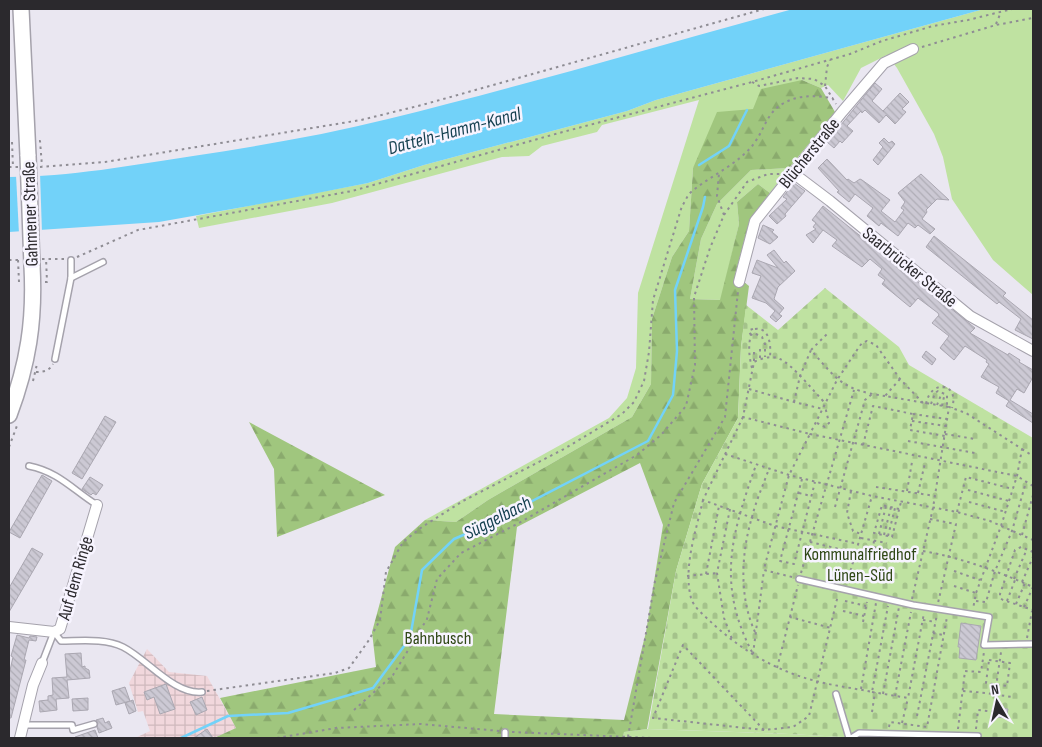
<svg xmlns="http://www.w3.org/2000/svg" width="1042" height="747" viewBox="0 0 1042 747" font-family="'Sofia Sans Condensed',sans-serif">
<defs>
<pattern id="industrial-grid" width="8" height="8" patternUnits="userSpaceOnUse" patternTransform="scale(1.25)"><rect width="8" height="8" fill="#f1d7dc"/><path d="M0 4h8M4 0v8" fill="none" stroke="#cfb9bd"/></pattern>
<pattern id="forest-firs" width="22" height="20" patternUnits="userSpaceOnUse" patternTransform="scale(1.25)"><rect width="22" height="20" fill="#a0c67e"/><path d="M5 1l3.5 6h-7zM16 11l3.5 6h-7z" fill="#8aaa6d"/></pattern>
<pattern id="cemetery-stones" width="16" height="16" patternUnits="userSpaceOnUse" patternTransform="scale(1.25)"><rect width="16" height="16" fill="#bfe2a1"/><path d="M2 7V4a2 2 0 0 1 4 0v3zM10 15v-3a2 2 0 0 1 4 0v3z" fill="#a4c28b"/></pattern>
<pattern id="building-back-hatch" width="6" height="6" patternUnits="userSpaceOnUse" patternTransform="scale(1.25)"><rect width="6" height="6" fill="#ccc9d4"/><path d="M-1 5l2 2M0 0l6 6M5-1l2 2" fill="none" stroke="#afadb6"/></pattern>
</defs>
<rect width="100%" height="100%" fill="#eae7f1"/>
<polygon fill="url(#industrial-grid)" points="147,649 169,672 207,676 236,728 214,738 135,738 150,731 143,711 138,712 129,683"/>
<g fill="#bfe2a1">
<polygon points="984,9 1033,9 1033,295 993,260 952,199 943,157 934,134 897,68 887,55 861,68 843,101 828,85 821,88 802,80 753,109 693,168 689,231 672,257 652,319 651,384 632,417 488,500 456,522 425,520 609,418 627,398 636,368 638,293 699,100 602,125 597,132 542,146 529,156 502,157 332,203 199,228 196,216 368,183 424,165 627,111 656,100"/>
<polygon points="789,168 770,193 758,184 737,202 739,224 721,300 690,299 701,239 717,204 751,170"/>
<polygon points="647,729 789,734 861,738 623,738 624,732"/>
</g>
<g fill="url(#forest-firs)" fill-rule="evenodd">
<path d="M802,80L821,88L835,112L789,168L751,170L717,204L701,239L690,299L720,300L739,224L737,202L758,184L770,193L750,219L735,275L749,286L741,347L738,418L702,484L676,571L647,729L624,732L623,738H214L236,728L220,698L376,667L372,632L395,547L425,520L456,522L488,500L632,417L651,384L652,319L672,257L689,231L693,168L717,112L753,109L761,89ZM640,463L663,525L646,632L624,720L494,714L517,527Z"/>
<polygon points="249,422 385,495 277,537 274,469"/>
</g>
<polygon fill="url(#cemetery-stones)" points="825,288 899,347 909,365 1033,438 1033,738 861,738 789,734 648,729 676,571 702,484 738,418 741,347 746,305 778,330"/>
<path fill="#72d2f9" d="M793,9H984L656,100L627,111L424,165L368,183L282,200L159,222L9,232V177C68,177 134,165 193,156C258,146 324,135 388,119C523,86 658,46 793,9Z"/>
<polygon fill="#eae7f1" points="40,173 42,233 19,234 16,175"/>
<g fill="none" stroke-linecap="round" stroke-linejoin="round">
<g stroke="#72d2f9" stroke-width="2.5">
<polyline points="699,165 729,146 747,110"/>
<polyline points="181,738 228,716 288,713 373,688 410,638 422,570 454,539 482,527 648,441 673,395 677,351 675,290 703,207 705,197"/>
</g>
</g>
<g fill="url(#building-back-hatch)" stroke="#aaa7b1">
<polygon points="875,83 882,89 872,101 884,112 883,111 900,93 909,102 902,109 906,112 895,124 886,115 879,123 865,110 862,113 861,111 847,126 853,131 842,143 840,141 834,148 827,142"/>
<polygon points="884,138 889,143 892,141 895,144 878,165 873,160 883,147 879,143"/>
<polygon points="827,159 847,180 848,179 854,183 860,179 862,180 890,200 881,211 895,222 904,210 901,208 905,202 898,193 921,174 949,200 937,199 926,210 927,212 922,219 935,229 930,234 918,225 915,228 908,223 898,236 881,223 879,226 867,216 873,208 855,194 849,202 837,192 839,191 818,168"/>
<polygon points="794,183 805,191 785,214 786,216 777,224 769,216 787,199 783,197"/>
<polygon points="823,206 975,328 970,333 1008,355 1009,353 1020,360 1019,362 1033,370 1033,377 1024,393 1017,389 1010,400 1033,414 1033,423 1006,406 1009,401 996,393 999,387 981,377 989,364 986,362 987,360 965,346 954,360 940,348 949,336 932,323 939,315 938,313 918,298 910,307 882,284 885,280 878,275 882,269 870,259 862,267 832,246 837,240 823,230 813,243 806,235 816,229 813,227 816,223 812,220"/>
<polygon points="763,225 774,230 772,232 778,237 770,244 758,238"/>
<polygon points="934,236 1006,293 1003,296 1033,320 1033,339 1015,330 1021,319 999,302 997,304 926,247"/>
<polygon points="774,250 784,263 786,261 795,271 778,287 774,299 784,308 779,314 782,316 776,322 770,317 775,311 766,303 752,298 761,276 752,273 757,260 778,268 767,255"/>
<polygon points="926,351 936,359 932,365 922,357"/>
<polygon points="105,416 116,422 82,479 72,473"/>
<polygon points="42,475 52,481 20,538 9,532"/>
<polygon points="90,477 103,485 96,495 93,493 91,495 82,489"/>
<polygon points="32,548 43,554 9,612 9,588"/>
<polygon points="961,623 981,626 976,660 959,658 960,647 958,647"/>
<polygon points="17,635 29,638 30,636 37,637 36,641 29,640 24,660 26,660 11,718 9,718 9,675 13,657 11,656"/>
<polygon points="81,653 82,667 85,666 85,668 89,670 90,678 67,680 69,698 56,699 57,710 40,712 39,701 48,700 48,696 53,695 52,678 67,677 65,654"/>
<polygon points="166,684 175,709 160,714 154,697 147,700 144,692"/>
<polygon points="125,687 130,701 116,705 112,691"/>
<polygon points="202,697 207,710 196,715 190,702"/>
<polygon points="88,698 88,710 73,711 72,699"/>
<polygon points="133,700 136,711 129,714 125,703"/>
<polygon points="998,708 1008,709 1006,718 997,717"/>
<polygon points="103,718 105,723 109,721 112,728 99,733 97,727 98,723 96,720"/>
<polygon points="207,729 213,738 194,738"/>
<polygon points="95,730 98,738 76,738 75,737"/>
</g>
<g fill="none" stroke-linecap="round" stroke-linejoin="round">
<g stroke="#a5a2ac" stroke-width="8">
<g id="service">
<polyline points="71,278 103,262"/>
<polyline points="55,359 71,278 71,260"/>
<path d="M29,466C59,472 73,490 97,505"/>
<polyline points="799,579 913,605 989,617 984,645 1033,644"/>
<path d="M42,663L54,632L61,641C80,641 105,638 123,647C147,659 174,695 202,692"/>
<polyline points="836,694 849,738"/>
<polyline points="23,725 72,725 73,730 94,724"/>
<polyline points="505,738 505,732"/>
<polyline points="851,738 859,733 978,736"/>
</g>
</g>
<g stroke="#a5a2ac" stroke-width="12">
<g id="minor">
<polyline points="793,173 830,201 970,316 1033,351"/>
<polyline points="739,282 755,221 842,112 884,63 913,49"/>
<polyline points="9,627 54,632 60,629 97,505"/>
<polyline points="20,738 33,685 42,663"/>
</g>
</g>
<g stroke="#a5a2ac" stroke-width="18">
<g id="secondary">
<polyline points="21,9 28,156"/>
<path d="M9,415C28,364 35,321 32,266"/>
</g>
</g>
<g stroke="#8f8d94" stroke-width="2" stroke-dasharray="2.5 4" stroke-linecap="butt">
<polyline points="996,24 1001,12"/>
<polyline points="922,47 996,25 1033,18"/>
<polyline points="752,82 759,86 798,78 814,79 825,86 836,104"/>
<polyline points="825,86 827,67 830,60"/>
<polyline points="39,141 40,141 42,166"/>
<polyline points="12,142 13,167"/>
<polyline points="9,167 18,167"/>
<polyline points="40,167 105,162 361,120 422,105 764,9"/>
<polyline points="724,215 747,182 768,174 780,174"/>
<polyline points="77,257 138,230 352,191 559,133 752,82 850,54 882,41 933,26 968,20 1012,9"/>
<polyline points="42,259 65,259"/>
<polyline points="9,260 20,260"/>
<polyline points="18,260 19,282 22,282"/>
<polyline points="45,282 47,282 46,258"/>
<path d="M755,329C770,327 771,346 770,357"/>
<polyline points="751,335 749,332 750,330 755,328"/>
<polyline points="760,349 760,359"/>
<polyline points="811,350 828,333"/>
<polyline points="754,361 754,348"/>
<path d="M752,368C749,357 748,345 751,335L754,333L762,337L765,344V357"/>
<path d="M36,372C44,372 49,371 53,364"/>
<polyline points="900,379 885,396 949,407"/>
<polyline points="33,381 37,364"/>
<polyline points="749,389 794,402 823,409"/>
<path d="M794,402L800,376L811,350C838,381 843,390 885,396"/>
<polyline points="923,403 900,379 876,345 867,341 862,343 859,347 837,380 810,434 1017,476 1033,486"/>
<path d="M926,404C931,378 960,383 952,408"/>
<polyline points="931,404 935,393 938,391 947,395 947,407"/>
<polyline points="937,405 941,395"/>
<polyline points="942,406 944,397"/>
<polyline points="913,414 947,419"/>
<polyline points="743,417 703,500 775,526 859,544"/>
<polyline points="912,421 946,426"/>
<polyline points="817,423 825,427 829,423 825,406"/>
<polyline points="945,434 975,439"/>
<polyline points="908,441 975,453"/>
<polyline points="863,445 873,406 913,414 910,430 945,436"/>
<polyline points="9,447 18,423"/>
<polyline points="1022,449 1033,456"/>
<polyline points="725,454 789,475 872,496 957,512 990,521 1033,540"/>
<polyline points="802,479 780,561 794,564 815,482"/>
<polyline points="876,487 935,496"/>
<polyline points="968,490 1009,501"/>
<polyline points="851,491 847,513 853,531 861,534"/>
<polyline points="907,491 912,462"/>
<polyline points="799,493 811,496"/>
<polyline points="918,493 925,463"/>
<path d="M703,500C696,531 683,567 691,598C694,608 705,616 713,624C743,651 776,671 816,681C834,686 854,688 872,692L888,606"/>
<polyline points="969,502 1006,512"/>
<polyline points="835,507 865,400 872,394"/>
<polyline points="730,509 717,573 724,618 732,639"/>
<polyline points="899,509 882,505 874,533 892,537 901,502"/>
<polyline points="957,512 966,477 1013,489"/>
<polyline points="930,519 956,524 938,603"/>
<polyline points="879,534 886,506"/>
<polyline points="884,535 891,507"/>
<polyline points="1022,535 1033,495"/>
<polyline points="888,536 895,508"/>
<polyline points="861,538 887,543"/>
<polyline points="874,541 873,547 889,550"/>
<polyline points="810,542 856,553"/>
<path d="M923,551C962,558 997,571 1033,587"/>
<polyline points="1033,552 1021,547 1015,550 1000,594 1000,598 1003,600 1033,610"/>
<polyline points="954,571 980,580"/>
<polyline points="801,573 854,390"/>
<polyline points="706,574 719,506"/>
<polyline points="687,576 717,573"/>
<path d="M792,577L764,570L765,565L789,475L810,434L743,417L754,362C762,358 772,355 780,359C792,364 816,394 826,404"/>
<polyline points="1014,579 1027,549"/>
<polyline points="1022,582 1033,557"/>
<polyline points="847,583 872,496"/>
<polyline points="954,586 976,593"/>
<polyline points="912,599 933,508 949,407 966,413 1022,449 1017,476 1001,526 976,593 973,609"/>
<polyline points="845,601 866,606"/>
<polyline points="976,601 986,602 995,571 1012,531 1026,482"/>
<polyline points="1007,601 1015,580"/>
<polyline points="1016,604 1025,583"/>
<polyline points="1024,607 1033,587"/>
<polyline points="843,611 864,616"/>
<polyline points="790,617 798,585"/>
<polyline points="923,620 936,622"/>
<polyline points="863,622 867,602"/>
<path d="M755,632C739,597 741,554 752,517C756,501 763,485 769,469"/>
<polyline points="933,633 943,635"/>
<polyline points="1027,638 1032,611"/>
<path d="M752,652C716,583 732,533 756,465"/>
<polyline points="753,654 764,570"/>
<polygon points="989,660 1010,663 1007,686 986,683"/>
<polyline points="777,668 790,617 831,628"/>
<polyline points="996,687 1001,652"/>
<polyline points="861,689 876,603"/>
<path d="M207,691L335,673L349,668L369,640L380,620L386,572L403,542L422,527L463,501L564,449L622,414L634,402L644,381L649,352L653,300L682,206C685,202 687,196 690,193C709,176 740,164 755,142C765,128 767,112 784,103C800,94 816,96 833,98"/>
<polyline points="963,691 986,693 1012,697"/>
<polyline points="872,692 908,698 924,613"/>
<polyline points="883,694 899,607"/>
<polyline points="895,696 911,612"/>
<polyline points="354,710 393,675 427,619 437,579 461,553 519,523 637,455 661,435 686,406 695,365 694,297 710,248 724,215 717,196 719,173"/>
<polyline points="872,712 875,692"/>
<polyline points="917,716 937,614"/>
<polyline points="902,723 908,698"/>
<polyline points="889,727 890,722 927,727 947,617"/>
<polyline points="958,729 965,671 981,672 984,652"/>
<polyline points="976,729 978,710 995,712"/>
<polyline points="764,730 683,645 653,718 764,730 793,727 809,716 838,595"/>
<polyline points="512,732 652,738"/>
<polyline points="628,737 655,581 674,503 725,417 738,291"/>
<polyline points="277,738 336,728 421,724 500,731"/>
</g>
<use href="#service" stroke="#fff" stroke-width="5"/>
<use href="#minor" stroke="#fff" stroke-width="10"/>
<use href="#secondary" stroke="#fff" stroke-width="15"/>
<g stroke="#a5a2ac" stroke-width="18" stroke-linecap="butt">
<polyline id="secondary-bridge" points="28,156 32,266"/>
</g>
<use href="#secondary-bridge" stroke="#fff" stroke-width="15"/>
</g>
<g text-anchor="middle" stroke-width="5" stroke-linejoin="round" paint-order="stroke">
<g font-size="18" fill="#2b292d" stroke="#f7f4ff">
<text transform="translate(809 153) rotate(-51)" y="6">Blücherstraße</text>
<text transform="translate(30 214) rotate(-92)" y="6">Gahmener Straße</text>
<text transform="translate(910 267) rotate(39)" y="6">Saarbrücker Straße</text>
<text transform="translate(75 578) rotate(-74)" y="6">Auf dem Ringe</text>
</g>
<g font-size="18" fill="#2f4715" stroke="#f7f4ff">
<text x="860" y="560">Kommunalfriedhof<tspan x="860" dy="21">Lünen-Süd</tspan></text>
<text x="438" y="644">Bahnbusch</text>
</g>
<g font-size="19" font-style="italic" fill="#143f4f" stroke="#f7f4ff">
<text transform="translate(454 130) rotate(-15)" y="7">Datteln-Hamm-Kanal</text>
<text transform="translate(497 517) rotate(-27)" y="7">Süggelbach</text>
</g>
</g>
<rect width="1042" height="747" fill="none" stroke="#2b292d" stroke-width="20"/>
<g transform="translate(997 702) rotate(351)" stroke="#f7f4ff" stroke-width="4" paint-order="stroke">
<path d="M0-4L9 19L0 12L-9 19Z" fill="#2b292d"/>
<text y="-8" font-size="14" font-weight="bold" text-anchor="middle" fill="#2b292d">N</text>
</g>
</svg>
